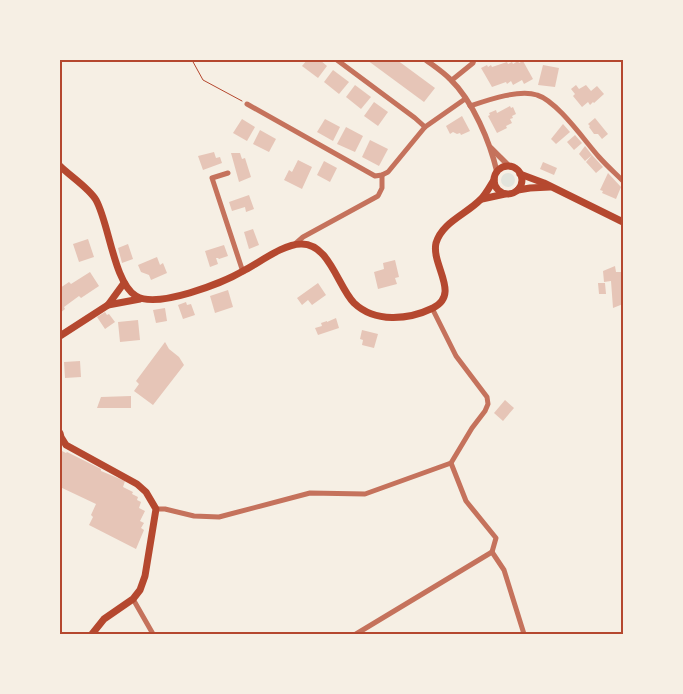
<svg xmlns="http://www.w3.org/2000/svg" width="683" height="694" viewBox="0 0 683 694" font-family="'Roboto Condensed',sans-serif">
<rect width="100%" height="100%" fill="#f6efe4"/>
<circle fill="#e2e4dc" cx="508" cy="180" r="7"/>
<g fill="#e6c5b7">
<polygon points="307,60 320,60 327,66 318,78 302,66"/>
<polygon points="367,60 397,60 435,88 424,102"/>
<polygon points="518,61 519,63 523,61 533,79 524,84 522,80 513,85 511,81 507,84 506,82 492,87 481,68 487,65 488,67 491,65 492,67 507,62 508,64 512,62 513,64"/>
<polygon points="543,65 559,68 555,87 538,85"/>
<polygon points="333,70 349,82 339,94 324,82"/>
<polygon points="355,85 371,97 361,109 346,97"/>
<polygon points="576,85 579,89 586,85 591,91 597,86 604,94 594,103 593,102 590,105 588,102 582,107 573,96 575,94 571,89"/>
<polygon points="374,102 388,112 378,126 364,116"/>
<polygon points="510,106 511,108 513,107 516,114 512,116 513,118 510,119 512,123 506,126 507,128 497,133 488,116 490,115 489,113 496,110 497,113"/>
<polygon points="462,116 470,131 461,135 460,133 457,134 453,132 450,134 446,126"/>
<polygon points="595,118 608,134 602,139 598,134 594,134 589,127 590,126 588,124"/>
<polygon points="242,119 255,127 247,141 233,133"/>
<polygon points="325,119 340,127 333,141 317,132"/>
<polygon points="563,124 570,132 556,144 551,139"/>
<polygon points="346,127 363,136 355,152 337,144"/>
<polygon points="260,130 276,139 269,152 253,144"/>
<polygon points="575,135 582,143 574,150 567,142"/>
<polygon points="370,140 388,149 379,166 362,157"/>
<polygon points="585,146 592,155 603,167 596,173 586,162 592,155 585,161 579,154"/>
<polygon points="214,152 216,158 220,157 222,163 203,170 198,156"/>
<polygon points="231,153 240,153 242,159 245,158 251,177 239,182"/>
<polygon points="298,160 312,167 302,189 284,180 289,170 292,172"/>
<polygon points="324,161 337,168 330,182 317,175"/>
<polygon points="543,162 557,168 554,175 540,169"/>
<polygon points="608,173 621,187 616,199 602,193 603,191 600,190"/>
<polygon points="249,195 254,209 246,212 245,207 232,211 229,202"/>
<polygon points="253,229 259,245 249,249 244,232"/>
<polygon points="88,239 94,257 79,262 73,244"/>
<polygon points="128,244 133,259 122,263 118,248"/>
<polygon points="224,245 228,256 219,259 218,258 216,258 218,264 210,267 205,251"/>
<polygon points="157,257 160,265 163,263 167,273 151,280 149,275 141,272 138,265"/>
<polygon points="395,260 399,277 395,278 397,284 378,289 374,272 384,269 383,263"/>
<polygon points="615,266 616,272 623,272 623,304 613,308 611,281 604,282 603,271"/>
<polygon points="90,272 99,286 81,298 79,296 64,307 65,309 60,313 60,288 69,282 71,284"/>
<polygon points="318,283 326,295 312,305 308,300 302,305 297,298"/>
<polygon points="598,283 605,283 606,294 599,294"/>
<polygon points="228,290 233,307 215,313 210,296"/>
<polygon points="186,302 187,305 191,304 195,315 183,319 178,305"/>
<polygon points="165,308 167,321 156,323 153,310"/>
<polygon points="105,312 107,315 109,314 115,322 105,329 97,317"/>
<polygon points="336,318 339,328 318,335 315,328 322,326 321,323 327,321 327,322"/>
<polygon points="138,320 140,340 120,342 118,322"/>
<polygon points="362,330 378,334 374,348 362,345 363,340 360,339"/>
<polygon points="165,342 169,349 179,357 184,365 153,405 134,391 139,384 136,381"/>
<polygon points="80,361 81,377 65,378 64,362"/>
<polygon points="131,396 131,408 97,408 101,397"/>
<polygon points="505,400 514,408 503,421 494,413"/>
<polygon points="60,450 66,453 67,452 101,469 101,471 125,481 123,487 133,492 132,494 138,497 137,500 141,502 139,508 145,511 140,521 144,523 141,528 144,530 136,549 89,525 93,517 91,515 96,504 60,487"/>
</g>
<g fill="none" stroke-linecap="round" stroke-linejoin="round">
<g stroke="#b5482f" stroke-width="1">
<polyline points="192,60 203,80 242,101"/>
<polyline points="622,548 623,546"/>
</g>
<g stroke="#c5725c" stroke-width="5">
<polyline points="337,60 415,118 425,127"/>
<polyline points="452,80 473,63 474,60"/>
<polyline points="247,104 375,176 382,175 388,172 425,127 465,99"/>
<path d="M470,106C488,100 519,89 537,95C557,101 584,140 599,157C606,165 615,173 623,181"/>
<polyline points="228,173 212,178 243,272"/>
<polyline points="295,244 303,237 378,196 382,188 382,175"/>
<polyline points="451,463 466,501 496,538 492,552"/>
<polyline points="156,509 165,509 194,516 219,517 310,493 365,494 451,463 472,428 485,411 488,404 487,397 456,356 432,308"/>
<polyline points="492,552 504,570 524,634"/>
<polyline points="133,599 153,634"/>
<polyline points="356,634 492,552"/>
</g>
<g stroke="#c5725c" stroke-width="5.5">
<path d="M426,60C434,66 443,72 450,79C473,101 490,142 497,172"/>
<polyline points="491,148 509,166"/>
</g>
<g stroke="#b5482f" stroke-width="7">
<path d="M60,166C70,176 89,188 96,200C109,223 114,283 136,296C157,309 223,283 243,271C259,263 283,244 301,244C329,243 338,287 354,303C375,323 408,320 433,308C461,294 431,265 436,243C442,222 467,214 481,199C486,194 490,186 494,180"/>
<circle cx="508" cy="180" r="14"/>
<polyline points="520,174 544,183 623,222"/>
<polyline points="518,190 530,188 550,187"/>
<polyline points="482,199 505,194"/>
<polyline points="108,305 124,283"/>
<polyline points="60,336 108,305 140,299"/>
<polyline points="60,433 61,437 66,445 137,484 146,492 156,509 145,576 140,590 133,599 104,619 92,634"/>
</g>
</g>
<rect width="683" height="694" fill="none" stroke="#f6efe4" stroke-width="122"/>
<rect x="61" y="61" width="561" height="572" fill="none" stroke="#b5482f" stroke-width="2"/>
</svg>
